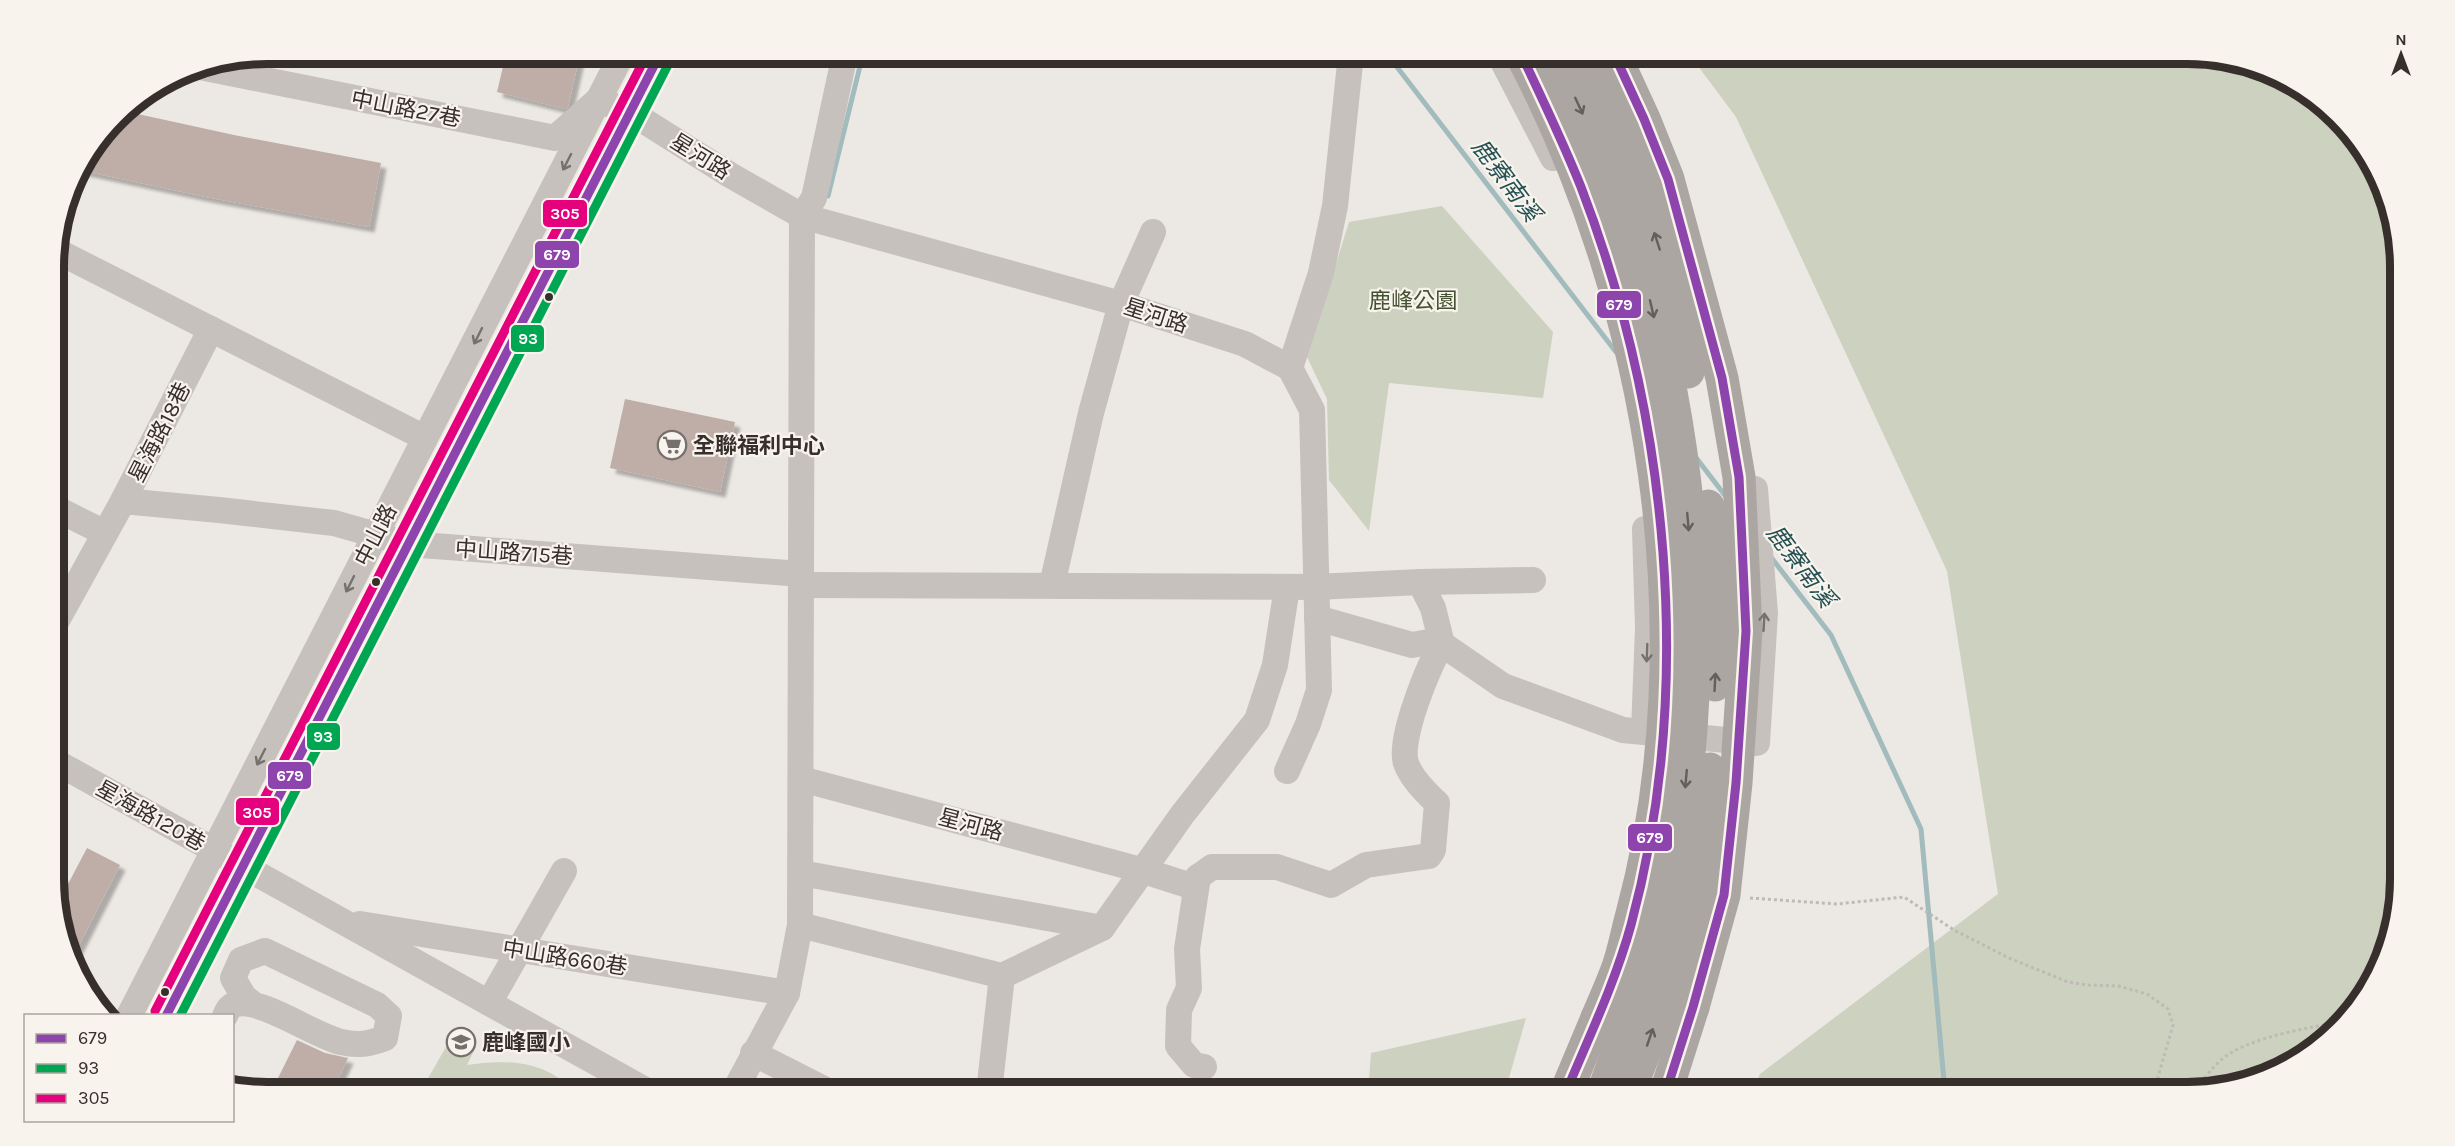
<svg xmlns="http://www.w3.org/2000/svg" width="2455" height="1146" viewBox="0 0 2455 1146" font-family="Karla,'Noto Sans TC',sans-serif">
<defs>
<filter id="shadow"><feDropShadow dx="5.5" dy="5.5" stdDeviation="1.5" flood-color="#0004"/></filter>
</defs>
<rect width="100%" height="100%" fill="#ece8e4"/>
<g fill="#cdd1bf">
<polygon points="1689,54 2187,54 2269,70 2357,138 2399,240 2401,878 2385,960 2348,1019 2306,1056 2201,1092 1752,1092 1760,1074 1998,894 1947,571 1736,117"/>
<polygon points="1442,206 1553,332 1543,398 1389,383 1369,531 1329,480 1327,399 1307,357 1349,222"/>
<polygon points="1526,1018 1505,1092 1368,1092 1371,1053"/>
<path d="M453,1035L476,1047L467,1065C504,1059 547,1060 574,1092H420Z"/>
</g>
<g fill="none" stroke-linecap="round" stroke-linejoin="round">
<g stroke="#a2bbbc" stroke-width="5">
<polyline points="1387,54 1616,352"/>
<polyline points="828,196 863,54"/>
<polyline points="1694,455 1727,498"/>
<polyline points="1770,556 1831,635 1921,829 1945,1092"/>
</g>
</g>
<g fill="#beaea7" filter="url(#shadow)">
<polygon points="506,54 580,54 568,107 565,109 497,92"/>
<polygon points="124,111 234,135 381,163 369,227 206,197 79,170"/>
<polygon points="625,399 735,422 720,492 610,468"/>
<polygon points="87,848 120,865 75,953 56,907"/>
<polygon points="297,1040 325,1053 348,1058 332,1092 271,1092"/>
</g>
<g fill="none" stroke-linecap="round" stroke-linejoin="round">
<g stroke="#bfbab5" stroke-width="3" stroke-dasharray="3 3" stroke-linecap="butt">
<polyline points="1750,898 1837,904 1904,897 1954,930 2009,958 2068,982 2087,985 2118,986 2147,994 2168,1009 2173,1025 2158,1077 2160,1092"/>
<path d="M2193,1092C2202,1081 2211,1069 2221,1060C2247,1037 2312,1027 2346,1021"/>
</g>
<g stroke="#c6c1bd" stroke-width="26">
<polyline points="1499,54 1553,158"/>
<polyline points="200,67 555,138 598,100 630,112 730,175 802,216 1121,304 1245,344 1290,368 1312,410 1319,690 1308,724 1287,771"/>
<polyline points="802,216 814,198 845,54"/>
<polyline points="55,250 425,438"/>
<polyline points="1290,368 1321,273 1335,206 1351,54"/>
<polyline points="123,501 219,510 334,523 408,544 801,574"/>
<polyline points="55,508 105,533"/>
<polyline points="1420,582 1433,608 1442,644 1503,686 1623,730 1757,743 1765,613 1755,489"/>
<polyline points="802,585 1316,587 1420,582 1533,580"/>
<polyline points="1052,585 1091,413 1121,304 1153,232"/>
<polyline points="55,624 123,501 211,329"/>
<polyline points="1644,731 1648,628 1645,529"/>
<polyline points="56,762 649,1092"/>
<polyline points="801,779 1141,870 1191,886 1198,877"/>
<polyline points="801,873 1102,928"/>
<polyline points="360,924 787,993"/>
<polyline points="800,925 1002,976"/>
<polyline points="489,1003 564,871"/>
<polyline points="129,1016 622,54"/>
<polyline points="166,1016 660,54"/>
<path d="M225,1016C228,1009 230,1005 237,1004C261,998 315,1036 341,1042C358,1046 369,1044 385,1038L389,1016L377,1005L265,951L241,960L233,978L244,997L253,1004"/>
<polyline points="753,1053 830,1092"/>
<path d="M1204,1067L1194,1065L1178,1046L1179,1010L1189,988L1187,949L1198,877L1212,867H1277L1331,885L1366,865L1429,856L1433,850L1437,803C1425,792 1411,778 1406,763C1398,740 1429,664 1442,644L1429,642L1412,645L1317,618"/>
<polyline points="734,1092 787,993 800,925 802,216"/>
<polyline points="989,1092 1002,976 1102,928 1182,815 1257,720 1275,665 1287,587"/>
</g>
<g stroke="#aba6a2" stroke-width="33">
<polyline points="1566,1092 1597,1018"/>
<polyline points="1666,1092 1693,1007"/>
</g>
<g stroke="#aba6a2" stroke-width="33">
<path d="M1521,54C1654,307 1707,636 1632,914C1627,932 1624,950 1618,967C1612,984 1604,1001 1597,1018"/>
<path d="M1553,54C1666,257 1710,523 1689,754C1686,783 1686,815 1680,845C1663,929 1633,1012 1603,1092"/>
<polyline points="1614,54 1644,119 1668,179 1722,378 1739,477 1746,631 1736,783 1724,895 1693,1007"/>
<polyline points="1588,72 1632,163 1672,287 1688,372"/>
<polyline points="1708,506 1718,583 1715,685"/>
<path d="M1629,1092C1670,989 1702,880 1710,769"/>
</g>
<g stroke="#f8f3ec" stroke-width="14">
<g id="bus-1">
<path d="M1521,54C1542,98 1563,142 1581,187C1669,416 1695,688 1631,925C1615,983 1589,1037 1566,1092"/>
<polyline points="1614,54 1644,119 1668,179 1722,378 1739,477 1746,631 1736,783 1724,895 1693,1007 1666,1092"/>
<polyline points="166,1016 660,54"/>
</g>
</g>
<g stroke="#f8f3ec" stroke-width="14">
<polyline id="bus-2" points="180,1016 671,59"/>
</g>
<g stroke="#f8f3ec" stroke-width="14">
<polyline id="bus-3" points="155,1011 647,54"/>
</g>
<use href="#bus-1" stroke="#8e44ad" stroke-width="9"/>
<use href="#bus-2" stroke="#00a651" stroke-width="9"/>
<use href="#bus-3" stroke="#e5007d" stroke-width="9"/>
</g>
<defs><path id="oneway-shaft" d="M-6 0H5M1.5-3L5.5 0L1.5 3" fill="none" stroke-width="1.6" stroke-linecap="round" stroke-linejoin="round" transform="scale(1.5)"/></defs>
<g stroke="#655f5b">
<use href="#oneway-shaft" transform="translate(1579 106) rotate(65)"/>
<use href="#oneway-shaft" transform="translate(1657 241) rotate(-108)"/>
<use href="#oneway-shaft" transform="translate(1652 309) rotate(77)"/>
<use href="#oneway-shaft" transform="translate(1688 522) rotate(85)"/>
<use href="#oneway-shaft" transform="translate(1715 682) rotate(-87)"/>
<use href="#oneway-shaft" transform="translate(1686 779) rotate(95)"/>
<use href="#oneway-shaft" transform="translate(1650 1037) rotate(-71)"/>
</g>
<g stroke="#77716d">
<use href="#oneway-shaft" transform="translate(567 162) rotate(117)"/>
<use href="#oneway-shaft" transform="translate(478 336) rotate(117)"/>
<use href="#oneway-shaft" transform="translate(350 584) rotate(117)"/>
<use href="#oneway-shaft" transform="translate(1764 622) rotate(-87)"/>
<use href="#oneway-shaft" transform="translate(1647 653) rotate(92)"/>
<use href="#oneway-shaft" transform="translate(261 757) rotate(117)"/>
</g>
<defs>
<g id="supermarket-ring" transform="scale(1.5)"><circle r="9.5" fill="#f8f3ec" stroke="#76706c" stroke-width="1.5"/><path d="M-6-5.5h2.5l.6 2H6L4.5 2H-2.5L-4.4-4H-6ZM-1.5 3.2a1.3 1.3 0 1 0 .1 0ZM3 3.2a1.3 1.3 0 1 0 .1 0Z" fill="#76706c"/></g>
<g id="school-ring" transform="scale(1.5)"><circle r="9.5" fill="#f8f3ec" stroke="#76706c" stroke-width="1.5"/><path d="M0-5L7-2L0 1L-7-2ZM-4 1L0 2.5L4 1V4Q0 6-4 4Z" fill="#76706c"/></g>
</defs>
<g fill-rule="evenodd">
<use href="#supermarket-ring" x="672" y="445"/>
<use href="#school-ring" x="461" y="1042"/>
</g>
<g fill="#372f2b" stroke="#f8f3ec" stroke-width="2">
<circle cx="549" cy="297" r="5"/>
<circle cx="376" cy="582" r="5"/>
<circle cx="165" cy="992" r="5"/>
</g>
<g text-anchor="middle" stroke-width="4.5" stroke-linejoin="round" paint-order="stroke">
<g font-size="22" fill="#372f2b" stroke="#f8f3ec">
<text transform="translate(406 108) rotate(11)" y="8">中山路27巷</text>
<text transform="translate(701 156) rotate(32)" y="8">星河路</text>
<text transform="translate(1156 315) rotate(18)" y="8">星河路</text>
<text transform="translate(159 432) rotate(-63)" y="8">星海路18巷</text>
<text transform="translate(375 535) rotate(-63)" y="8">中山路</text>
<text transform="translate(514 552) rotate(4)" y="8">中山路715巷</text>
<text transform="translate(151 815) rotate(29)" y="8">星海路120巷</text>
<text transform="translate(971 824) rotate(15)" y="8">星河路</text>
<text transform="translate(565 957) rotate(9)" y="8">中山路660巷</text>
</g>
<g font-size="22" fill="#455231" stroke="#f8f3ec">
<text x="1413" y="308">鹿峰公園</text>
</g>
<g font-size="22" font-weight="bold" fill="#372f2b" stroke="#f8f3ec" text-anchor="start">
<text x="693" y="453">全聯福利中心</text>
<text x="482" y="1050">鹿峰國小</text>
</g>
<g font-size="24" font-style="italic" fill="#245054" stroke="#f8f3ec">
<text transform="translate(1506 180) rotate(53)" y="8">鹿寮南溪</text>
<text transform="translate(1801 566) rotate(53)" y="8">鹿寮南溪</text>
</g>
</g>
<path d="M0 0H2455V1146H0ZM267 64H2187A203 203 0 0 1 2390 267V879A203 203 0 0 1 2187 1082H267A203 203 0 0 1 64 879V267A203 203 0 0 1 267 64Z" fill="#f8f3ec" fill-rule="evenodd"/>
<path fill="none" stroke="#372f2b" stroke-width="8" d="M267 64H2187A203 203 0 0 1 2390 267V879A203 203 0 0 1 2187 1082H267A203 203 0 0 1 64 879V267A203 203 0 0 1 267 64Z"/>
<g stroke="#f8f3ec" stroke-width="2">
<rect x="542" y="199" width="46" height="29" rx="6" fill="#e5007d"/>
<rect x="534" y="240" width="46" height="29" rx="6" fill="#8e44ad"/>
<rect x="1596" y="290" width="46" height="29" rx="6" fill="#8e44ad"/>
<rect x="510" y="324" width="35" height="29" rx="6" fill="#00a651"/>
<rect x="306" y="722" width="35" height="29" rx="6" fill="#00a651"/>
<rect x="267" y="761" width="45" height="29" rx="6" fill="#8e44ad"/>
<rect x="235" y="797" width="45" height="29" rx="6" fill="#e5007d"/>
<rect x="1627" y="823" width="46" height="29" rx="6" fill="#8e44ad"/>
</g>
<g font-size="16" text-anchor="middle" font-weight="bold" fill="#fff">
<text x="565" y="219">305</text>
<text x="557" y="260">679</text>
<text x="1619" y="310">679</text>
<text x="528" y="344">93</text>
<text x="323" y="742">93</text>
<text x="290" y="781">679</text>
<text x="257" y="818">305</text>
<text x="1650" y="843">679</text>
</g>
<rect x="24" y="1014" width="210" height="108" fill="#f8f3ec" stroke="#aba59f" stroke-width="1.5"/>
<rect x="36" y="1034" width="30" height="9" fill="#8e44ad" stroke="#aba59f" stroke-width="1.5"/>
<text x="78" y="1044" font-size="18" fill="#372f2b">679</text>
<rect x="36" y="1064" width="30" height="9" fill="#00a651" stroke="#aba59f" stroke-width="1.5"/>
<text x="78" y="1074" font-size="18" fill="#372f2b">93</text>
<rect x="36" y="1094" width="30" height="9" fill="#e5007d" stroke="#aba59f" stroke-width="1.5"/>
<text x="78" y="1104" font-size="18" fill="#372f2b">305</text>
<g transform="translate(2401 54)" stroke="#f8f3ec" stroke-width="4.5" paint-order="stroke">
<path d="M0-4.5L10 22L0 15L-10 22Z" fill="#372f2b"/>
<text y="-9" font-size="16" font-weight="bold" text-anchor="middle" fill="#372f2b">N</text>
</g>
</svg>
